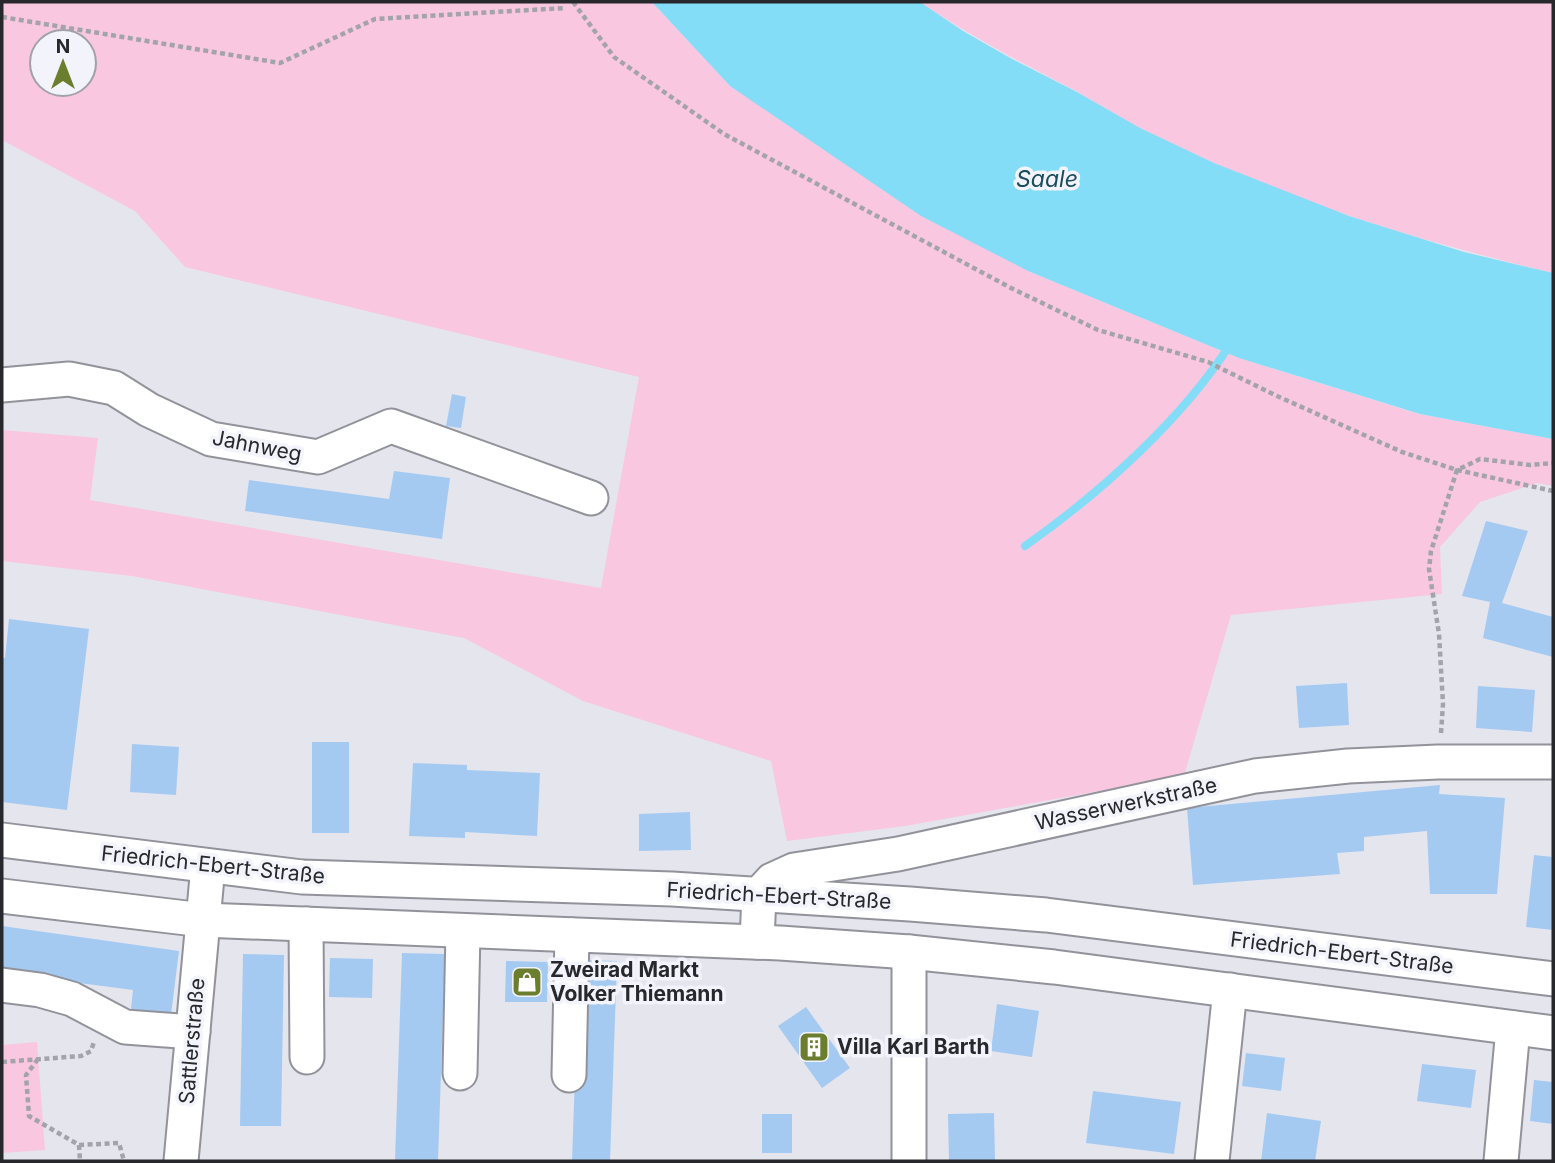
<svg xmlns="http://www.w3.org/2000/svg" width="1555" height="1163" viewBox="0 0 1555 1163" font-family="Inter,sans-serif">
<rect width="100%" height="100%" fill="#e5e5ee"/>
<g fill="#f9c7e0" fill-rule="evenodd">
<path d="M2,2H652L730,86L1028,271L1239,358L1419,414L1553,439V486L1537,483L1480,502L1440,547L1442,594L1231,615L1184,776L905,826L787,841L771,761L583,701L464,638L132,576L2,561V430L98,438L90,500L601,588L639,377L185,267L135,211L2,140ZM42,42H84V84H42Z"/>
<path d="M920,2H1553V273C1437,245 1321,212 1212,162C1188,151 1163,140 1140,128C1118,116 1097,103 1076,91C1022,63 970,36 920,2Z"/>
<polygon points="37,1042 45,1150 2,1153 2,1045"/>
</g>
<polygon fill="#84ddf7" points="652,2 920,2 963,31 1012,59 1077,92 1140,128 1214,163 1349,216 1464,252 1553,273 1553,439 1420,414 1239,358 1028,271 921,216 730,86"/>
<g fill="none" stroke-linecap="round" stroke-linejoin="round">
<path stroke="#84ddf7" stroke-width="8" d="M1025,546C1099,494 1183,419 1231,343"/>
</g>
<g fill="#a5caf2">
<polygon points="452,394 466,397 461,428 446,426"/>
<polygon points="394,471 450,478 442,539 245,511 249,480 389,499"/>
<polygon points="1486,521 1528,531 1502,603 1553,617 1553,657 1483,638 1490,602 1462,596"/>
<polygon points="9,619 89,629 67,810 2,802 2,658 5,658"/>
<polygon points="1347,683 1349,725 1299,728 1296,686"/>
<polygon points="1478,686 1535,690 1532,732 1476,728"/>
<rect x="312" y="742" width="37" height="91"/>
<polygon points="132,744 179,747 176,795 130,792"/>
<polygon points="413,763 467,765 467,770 540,773 537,836 465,832 465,838 409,836"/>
<polygon points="1440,785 1439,794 1505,798 1497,894 1430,894 1427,831 1364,837 1364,851 1337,853 1340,874 1193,885 1187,808"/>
<polygon points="690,812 691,850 639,851 639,814"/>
<polygon points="1534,855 1553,857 1553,930 1526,927"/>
<polygon points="2,926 179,951 170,1023 130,1018 133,990 2,973"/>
<polygon points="402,953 445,954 438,1161 395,1161"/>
<polygon points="243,954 284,955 281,1126 240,1126"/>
<polygon points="330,958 373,959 372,998 329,997"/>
<polygon points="579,960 617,961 610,1161 572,1161"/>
<polygon points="506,961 548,962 547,1002 505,1002"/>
<polygon points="997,1004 1039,1011 1032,1057 991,1051"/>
<polygon points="806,1007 850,1068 822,1088 778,1026"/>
<polygon points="1246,1053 1285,1058 1281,1091 1242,1086"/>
<polygon points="1422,1064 1476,1070 1471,1108 1417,1101"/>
<polygon points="1534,1080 1553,1082 1553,1124 1530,1121"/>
<polygon points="1093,1091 1181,1102 1174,1154 1086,1143"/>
<polygon points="994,1113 995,1161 949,1161 948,1114"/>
<polygon points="1267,1113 1321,1121 1315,1161 1261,1161"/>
<rect x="762" y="1114" width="30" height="39"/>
</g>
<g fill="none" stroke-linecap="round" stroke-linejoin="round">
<g stroke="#92929a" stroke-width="37">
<g id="minor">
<polyline points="2,385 69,379 114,388 149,410 211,439 318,457 391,426 591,498"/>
<polyline points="2,840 302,877 672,889 910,904 1046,915 1553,979"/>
<polyline points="2,896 203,920 780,943 909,952 1054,967 1553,1033"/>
<polyline points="306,924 307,1057"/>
<polyline points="757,942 759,894 772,880 794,870 898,854 1255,776 1348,766 1438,762 1553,762"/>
<polyline points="2,985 40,990 72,999 125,1027 193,1032"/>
<polyline points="460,1073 463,931"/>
<polyline points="569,1075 572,935"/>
<polyline points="181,1161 208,866"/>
<polyline points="909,1161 909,952"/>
<polyline points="1212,1161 1230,990"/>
<polyline points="1501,1161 1513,1028"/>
</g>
</g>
<g stroke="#a3a4aa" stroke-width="4.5" stroke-dasharray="5 3.5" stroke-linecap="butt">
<polyline points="573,2 614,57 724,134 1011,288 1098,330 1208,362 1277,396 1402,452 1457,470 1553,491"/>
<polyline points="2,17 280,63 375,19 565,8"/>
<polyline points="1441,733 1443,704 1439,634 1429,569 1431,551 1457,470 1480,459 1530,465 1553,463"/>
<polyline points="38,1059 26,1075 29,1116 79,1145 119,1143 124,1161"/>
<polyline points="2,1062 81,1056 91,1051 94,1042"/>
<polyline points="79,1145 80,1161"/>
</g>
<use href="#minor" stroke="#fff" stroke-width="33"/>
</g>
<defs>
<g id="shop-square" transform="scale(1.575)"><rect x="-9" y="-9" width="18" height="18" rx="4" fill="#6b7e2e" stroke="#f2f3fb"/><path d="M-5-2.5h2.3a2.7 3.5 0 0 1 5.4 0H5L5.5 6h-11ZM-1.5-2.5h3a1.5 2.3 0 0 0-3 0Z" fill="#fff"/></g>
<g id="building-square" transform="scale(1.575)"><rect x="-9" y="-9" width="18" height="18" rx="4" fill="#6b7e2e" stroke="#f2f3fb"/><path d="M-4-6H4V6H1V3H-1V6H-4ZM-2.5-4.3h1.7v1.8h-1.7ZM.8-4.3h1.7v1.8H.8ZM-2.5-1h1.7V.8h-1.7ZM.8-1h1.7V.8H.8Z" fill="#fff"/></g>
</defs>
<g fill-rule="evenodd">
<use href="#shop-square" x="527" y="982"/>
<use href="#building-square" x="814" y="1047"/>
</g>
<g text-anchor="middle" stroke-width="7" stroke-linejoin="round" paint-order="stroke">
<g font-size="21" fill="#27282b" stroke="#f2f3fb">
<text transform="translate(257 446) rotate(11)" y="7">Jahnweg</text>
<text transform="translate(1126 804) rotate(-12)" y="7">Wasserwerkstraße</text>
<text transform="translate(213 865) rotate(6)" y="7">Friedrich-Ebert-Straße</text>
<text transform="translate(779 896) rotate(3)" y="7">Friedrich-Ebert-Straße</text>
<text transform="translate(1342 953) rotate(7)" y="7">Friedrich-Ebert-Straße</text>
<text transform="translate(192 1041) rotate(-85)" y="7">Sattlerstraße</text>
</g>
<g font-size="21" font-weight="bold" fill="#27282b" stroke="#f2f3fb" text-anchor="start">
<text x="550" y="977">Zweirad Markt<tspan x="550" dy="24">Volker Thiemann</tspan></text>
<text x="837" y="1054">Villa Karl Barth</text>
</g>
<g font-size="23" font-style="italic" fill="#1a4e5c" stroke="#f2f3fb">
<text x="1047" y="187">Saale</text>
</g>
</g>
<rect width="1555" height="1163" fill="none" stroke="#27282b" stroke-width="7"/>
<g transform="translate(63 63)"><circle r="33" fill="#f2f3fb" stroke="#a1a2a8" stroke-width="2"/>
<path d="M0-5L12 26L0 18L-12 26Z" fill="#6b7e2e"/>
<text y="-10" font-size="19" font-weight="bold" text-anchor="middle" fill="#27282b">N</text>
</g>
</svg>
